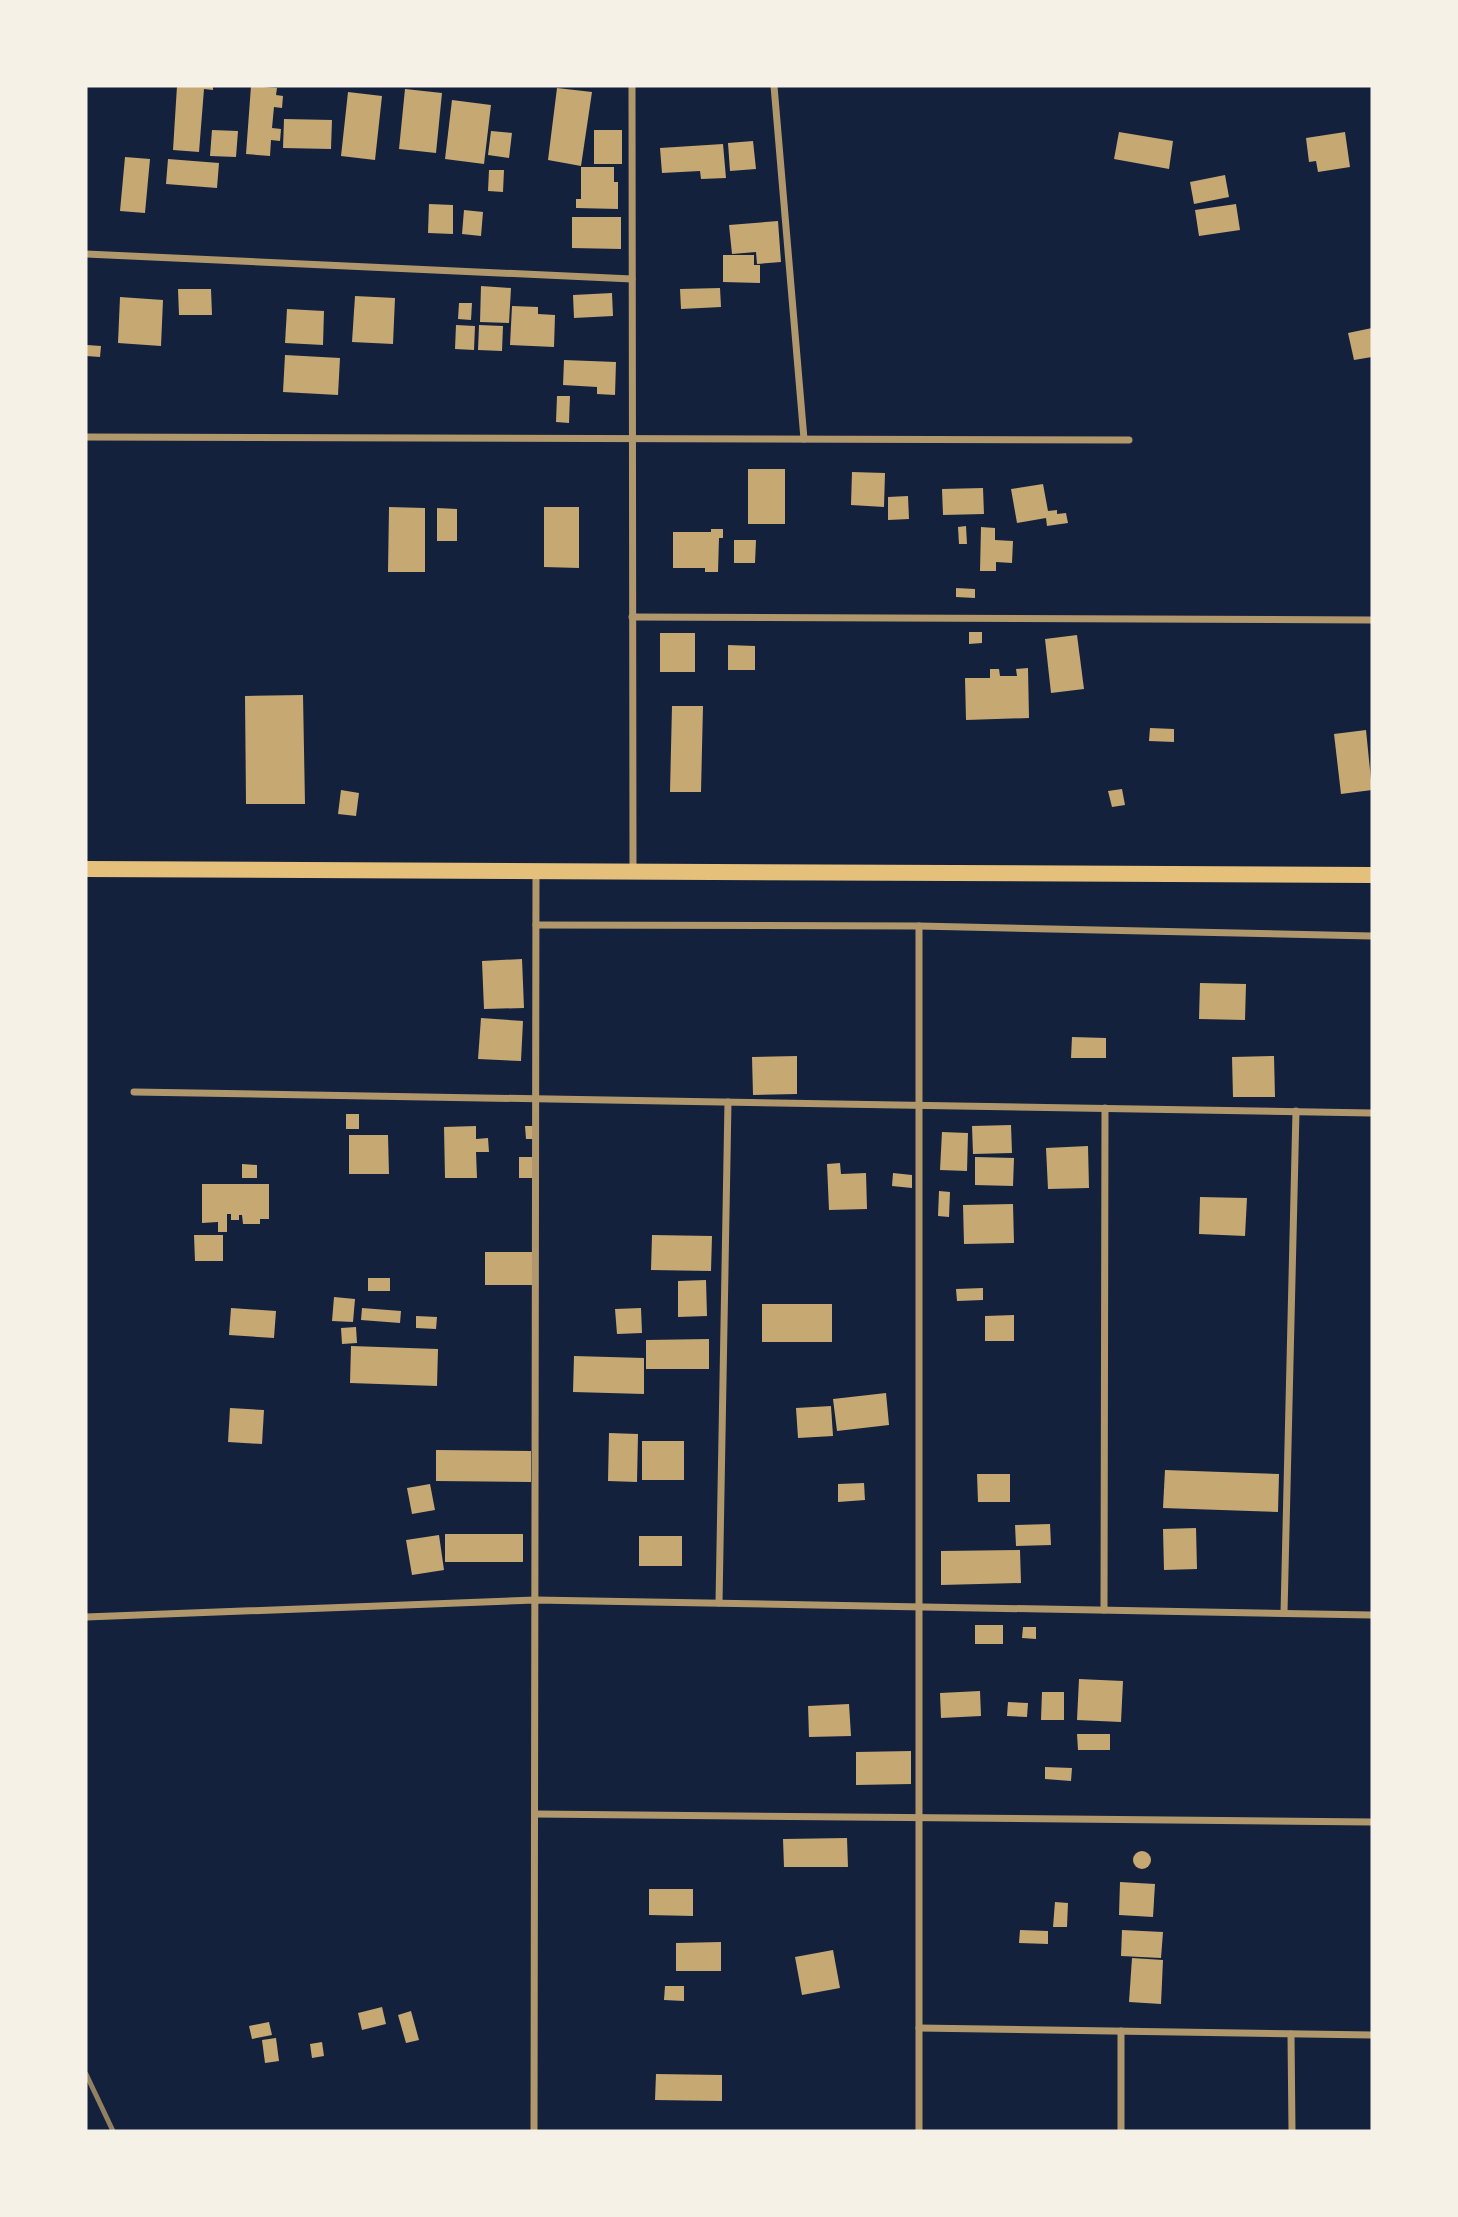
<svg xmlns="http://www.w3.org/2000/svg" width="1458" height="2217" viewBox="0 0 1458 2217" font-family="Jost,sans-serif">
<rect width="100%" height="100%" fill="#14213d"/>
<g fill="#c6a872">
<polygon points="177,86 213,86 213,90 204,89 199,152 173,150"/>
<polygon points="251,86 277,88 276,95 283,96 282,108 274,107 272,128 281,129 280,141 271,140 270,156 246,154"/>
<polygon points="557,88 592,92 581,166 548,160"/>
<polygon points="405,89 442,93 436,153 399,149"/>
<polygon points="348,92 382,96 375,160 341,156"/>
<polygon points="452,100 491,105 484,164 445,159"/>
<polygon points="284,119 332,120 331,149 283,148"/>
<polygon points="212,130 238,131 236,157 210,156"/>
<rect x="594" y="130" width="28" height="34"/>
<polygon points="491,131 512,133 509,158 488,155"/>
<polygon points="1119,132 1173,141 1169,169 1114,159"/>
<polygon points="1345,132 1350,167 1318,172 1316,161 1309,162 1306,138"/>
<polygon points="753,141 756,169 730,171 728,143"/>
<polygon points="723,144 726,178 701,179 700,171 662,173 660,148"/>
<polygon points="125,157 150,159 145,213 120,211"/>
<polygon points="168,159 219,163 217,188 166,184"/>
<polygon points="581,167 614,167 614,182 618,182 618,209 576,208 576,199 581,199"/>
<polygon points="489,170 504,170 503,192 488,191"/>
<polygon points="1225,175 1229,197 1194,204 1190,182"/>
<polygon points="429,204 453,205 453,234 428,233"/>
<polygon points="1236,204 1240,230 1199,236 1195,210"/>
<polygon points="464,210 483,212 481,236 462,234"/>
<polygon points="572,217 621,217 621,249 572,248"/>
<polygon points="778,221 781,262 757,264 756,252 732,254 729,225"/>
<polygon points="723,255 754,255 754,265 760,265 760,283 723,282"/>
<polygon points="481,286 511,288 509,323 480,322"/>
<polygon points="720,288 721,307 681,309 680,289"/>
<polygon points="178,289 211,289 212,315 179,315"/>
<polygon points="612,293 613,316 574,318 573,295"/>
<polygon points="355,296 395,298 393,344 352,342"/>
<polygon points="120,297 163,300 161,346 118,343"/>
<polygon points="459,303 472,303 471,320 458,319"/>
<polygon points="512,306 538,307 538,314 555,315 554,347 510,345"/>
<polygon points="287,309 324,311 323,345 285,343"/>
<polygon points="456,325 475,326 474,350 455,349"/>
<polygon points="479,325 503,326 502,351 478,350"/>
<polygon points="1372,328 1372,357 1354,360 1348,333"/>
<polygon points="87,345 101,346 100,357 86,356"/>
<polygon points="285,355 340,358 338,395 283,392"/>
<polygon points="564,360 616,362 615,395 597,394 597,387 563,385"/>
<polygon points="557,396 570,396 569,423 556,422"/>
<rect x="748" y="469" width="37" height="55"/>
<polygon points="852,472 885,473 884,507 851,505"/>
<polygon points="1043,484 1048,511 1057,510 1057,514 1066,513 1068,523 1047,526 1046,518 1017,523 1011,489"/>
<polygon points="983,488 984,514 943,515 942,489"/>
<polygon points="908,496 909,519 888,520 888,497"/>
<polygon points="389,507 425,508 425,572 388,572"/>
<polygon points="544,507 579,507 579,568 544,567"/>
<polygon points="437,508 457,509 457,541 437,541"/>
<polygon points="966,526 967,544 959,544 958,527"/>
<polygon points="981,527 995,528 995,540 1013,541 1012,563 996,562 996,571 980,571"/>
<polygon points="711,529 723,529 723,538 719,538 718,572 705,572 705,568 673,568 673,532 711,532"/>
<polygon points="734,540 756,540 755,563 734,563"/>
<polygon points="956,588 975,589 975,598 956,597"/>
<polygon points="969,632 982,632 982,643 969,644"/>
<rect x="660" y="633" width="35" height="39"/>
<polygon points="1077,635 1084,689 1051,693 1045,639"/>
<polygon points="728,645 755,646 755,670 728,670"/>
<polygon points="1028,668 1029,718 966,720 965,678 990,678 990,669 999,669 1000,676 1017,676 1016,669"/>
<polygon points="303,695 305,804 246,804 245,696"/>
<polygon points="672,706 703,706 701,792 670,792"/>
<polygon points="1150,728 1174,729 1174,742 1149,741"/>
<polygon points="1366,730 1372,790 1341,794 1334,734"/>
<polygon points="1122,789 1125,805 1112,807 1108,791"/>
<polygon points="341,790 359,793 356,816 338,814"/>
<polygon points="522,959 524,1008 484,1009 482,961"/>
<polygon points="1200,983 1246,984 1245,1020 1199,1019"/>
<polygon points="481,1018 523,1021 521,1061 478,1059"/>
<polygon points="1072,1037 1106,1038 1106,1058 1071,1058"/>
<polygon points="797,1056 797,1094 753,1095 752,1057"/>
<polygon points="1274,1056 1275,1097 1233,1097 1232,1057"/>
<rect x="346" y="1114" width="13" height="15"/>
<polygon points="1011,1125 1012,1153 973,1154 972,1126"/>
<polygon points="476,1126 476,1139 488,1138 489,1152 476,1152 477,1178 445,1178 444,1127"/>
<polygon points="525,1126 534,1126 535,1139 526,1139"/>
<polygon points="942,1132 968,1133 967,1171 940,1170"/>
<polygon points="349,1135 388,1135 389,1174 349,1174"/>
<polygon points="1088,1146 1089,1188 1048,1189 1046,1148"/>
<polygon points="519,1157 534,1157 535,1178 519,1178"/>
<polygon points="975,1157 1014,1158 1013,1186 975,1185"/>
<polygon points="840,1163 841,1174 866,1173 867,1209 829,1210 827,1164"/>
<polygon points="242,1164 257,1165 257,1178 242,1178"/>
<polygon points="893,1173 912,1175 912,1188 892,1186"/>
<polygon points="202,1184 269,1184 269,1219 260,1219 260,1224 243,1224 242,1215 239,1215 239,1220 231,1220 231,1214 227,1214 227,1232 218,1232 218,1222 202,1223"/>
<polygon points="939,1191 950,1192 949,1217 938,1216"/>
<polygon points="1200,1197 1247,1198 1245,1236 1199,1234"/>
<polygon points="1013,1204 1014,1243 964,1244 963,1205"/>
<polygon points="194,1235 223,1235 223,1261 195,1261"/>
<polygon points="652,1235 712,1236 711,1271 651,1270"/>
<polygon points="485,1252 533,1252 534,1285 485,1285"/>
<rect x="368" y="1278" width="22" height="13"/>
<polygon points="706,1280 707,1316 678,1317 678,1281"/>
<polygon points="983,1288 983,1300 957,1301 956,1289"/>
<polygon points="334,1297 355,1299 353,1322 332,1321"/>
<rect x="762" y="1304" width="70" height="38"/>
<polygon points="231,1308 276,1311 274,1338 229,1335"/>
<polygon points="362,1308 401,1311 400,1323 361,1320"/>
<polygon points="641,1308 642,1333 617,1334 615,1309"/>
<polygon points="1014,1315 1014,1341 985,1341 985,1316"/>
<polygon points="416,1316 437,1317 436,1329 416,1328"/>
<polygon points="356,1327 357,1343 342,1344 341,1328"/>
<polygon points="709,1339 709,1369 646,1369 646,1340"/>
<polygon points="351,1346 438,1349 437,1386 350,1383"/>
<polygon points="574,1356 644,1358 644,1394 573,1392"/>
<polygon points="886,1393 889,1425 837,1431 833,1399"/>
<polygon points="831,1406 833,1436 798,1438 796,1408"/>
<polygon points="230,1408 264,1410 262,1444 228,1442"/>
<polygon points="609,1433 638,1434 637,1482 608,1481"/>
<rect x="642" y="1441" width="42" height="39"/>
<polygon points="436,1450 531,1451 531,1482 436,1481"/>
<polygon points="1165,1470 1279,1474 1278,1512 1163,1508"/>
<polygon points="977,1474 1010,1474 1010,1502 978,1502"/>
<polygon points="864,1483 865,1500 838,1502 838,1484"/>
<polygon points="430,1484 435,1510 412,1514 407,1488"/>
<polygon points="1050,1524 1051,1545 1016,1546 1015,1525"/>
<polygon points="1196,1528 1197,1569 1164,1570 1163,1529"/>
<rect x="445" y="1534" width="78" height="28"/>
<polygon points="439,1535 444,1570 412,1575 406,1540"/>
<rect x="639" y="1536" width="43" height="30"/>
<polygon points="1020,1550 1021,1583 941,1585 941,1551"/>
<rect x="975" y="1625" width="28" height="19"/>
<polygon points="1023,1627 1036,1627 1036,1639 1022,1638"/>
<polygon points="1079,1679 1123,1681 1121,1722 1077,1720"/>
<polygon points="980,1691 981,1716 941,1718 940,1693"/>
<polygon points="1042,1692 1064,1692 1064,1720 1041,1720"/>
<polygon points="1008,1702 1028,1703 1027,1717 1007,1716"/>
<polygon points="849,1704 851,1736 809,1737 808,1706"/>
<polygon points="1077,1734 1110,1734 1110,1750 1078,1750"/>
<polygon points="911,1751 911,1784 856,1785 856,1752"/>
<polygon points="1045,1767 1072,1768 1071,1781 1045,1779"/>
<polygon points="847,1838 848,1867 784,1867 783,1839"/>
<circle cx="1142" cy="1860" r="9"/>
<polygon points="1120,1882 1155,1884 1153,1917 1119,1915"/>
<polygon points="649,1889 693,1889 693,1916 649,1915"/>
<polygon points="1055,1902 1068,1903 1067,1927 1053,1927"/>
<polygon points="1020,1930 1048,1931 1048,1944 1019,1943"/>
<polygon points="1122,1930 1163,1932 1161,1958 1121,1956"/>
<polygon points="721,1942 721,1971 676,1971 676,1943"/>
<polygon points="833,1950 840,1988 802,1995 795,1957"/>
<polygon points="1132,1958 1163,1960 1161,2004 1129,2002"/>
<polygon points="665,1986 684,1986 684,2001 664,2000"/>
<polygon points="382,2007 386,2024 362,2030 358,2013"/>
<polygon points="411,2011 419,2040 406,2043 398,2015"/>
<polygon points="269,2022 272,2035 252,2039 249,2026"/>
<polygon points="276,2038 279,2061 265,2063 262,2040"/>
<polygon points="322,2042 324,2056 312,2058 310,2044"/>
<polygon points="656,2074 722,2075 722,2101 655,2100"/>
</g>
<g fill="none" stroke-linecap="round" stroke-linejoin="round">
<g stroke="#b1986c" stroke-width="7">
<polyline points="632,86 633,871"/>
<polyline points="774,86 804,439"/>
<polyline points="86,254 632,279"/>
<polyline points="86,437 1129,440"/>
<polyline points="632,617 1372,620"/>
<polyline points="536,925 919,926 1372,936"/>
<polyline points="919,926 919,2131"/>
<polyline points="134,1092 1372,1113"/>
<polyline points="719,1603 728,1102"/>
<polyline points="1104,1610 1105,1108"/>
<polyline points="1284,1613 1296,1111"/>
<polyline points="86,1617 535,1600 1372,1615"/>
<polyline points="535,1814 1372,1822"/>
<polyline points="919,2028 1372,2035"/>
<polyline points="1291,2034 1292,2131"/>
<polyline points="534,2131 536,871"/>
<polyline points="1121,2131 1121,2031"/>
</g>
<polyline stroke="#e5c07b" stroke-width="16" points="86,869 1372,875"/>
<polyline stroke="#918062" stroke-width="5" points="86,2074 113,2131"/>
</g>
<rect width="1458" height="2217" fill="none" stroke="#f6f1e7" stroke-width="175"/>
</svg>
